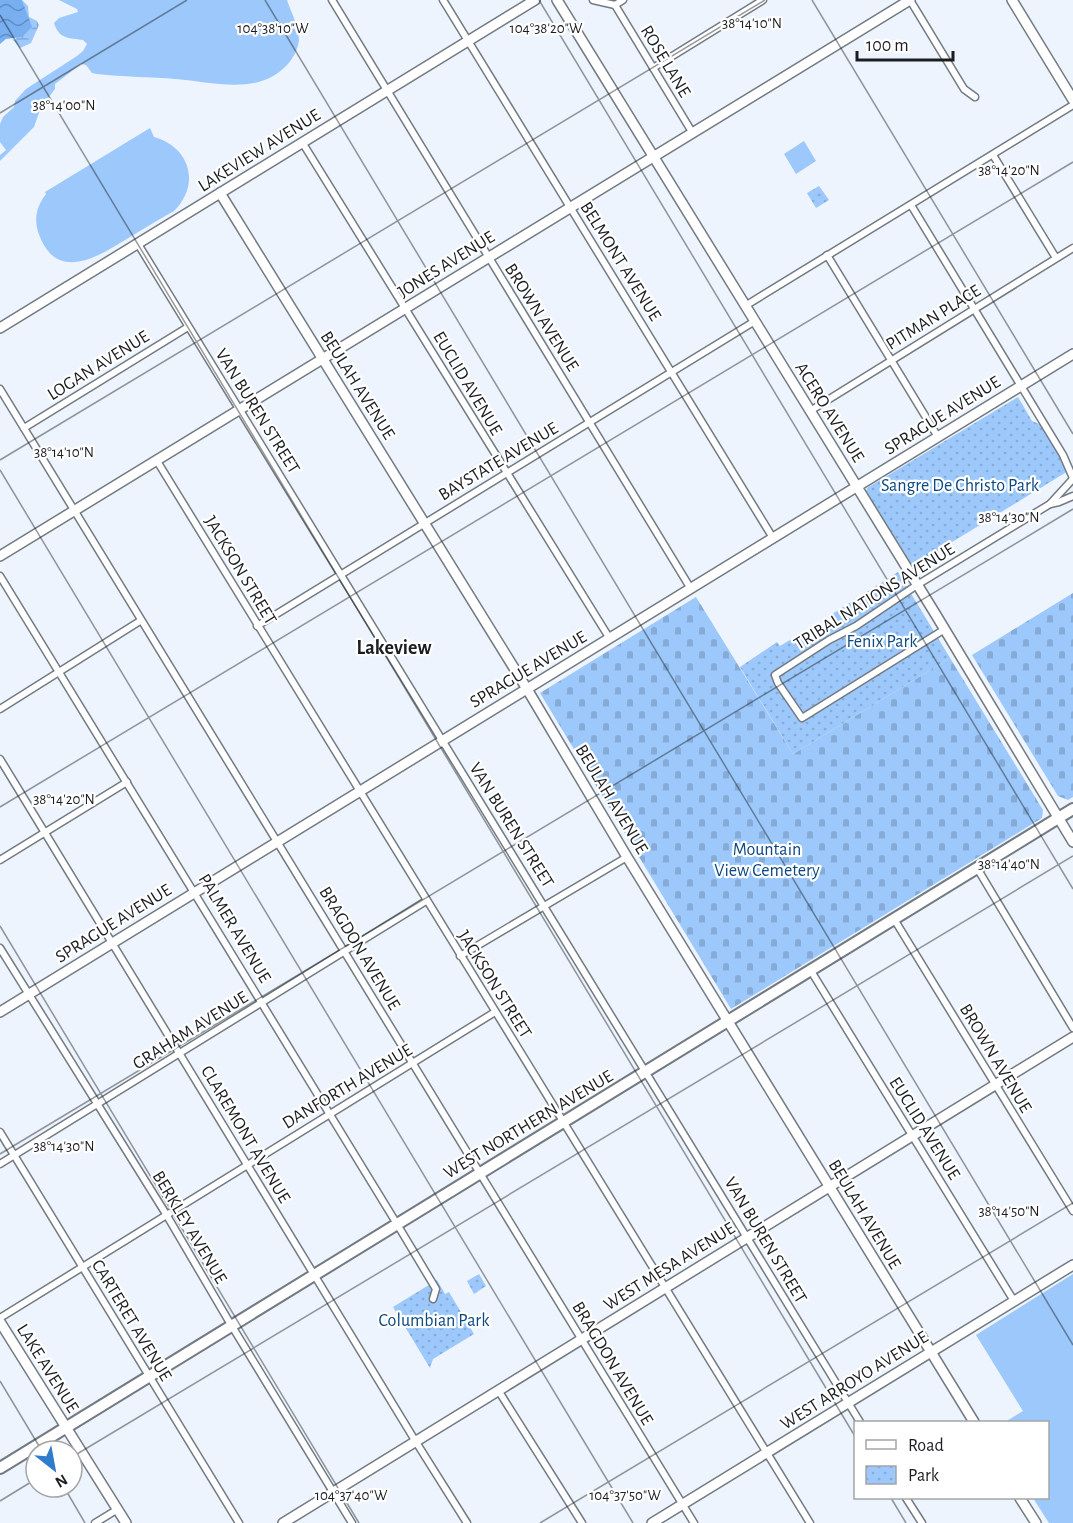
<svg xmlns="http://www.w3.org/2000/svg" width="1073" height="1523" viewBox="0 0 1073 1523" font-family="'Alegreya Sans',sans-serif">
<defs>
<pattern id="wetland-marsh" width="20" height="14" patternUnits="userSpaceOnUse" patternTransform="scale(1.5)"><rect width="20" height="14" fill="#9cc8fb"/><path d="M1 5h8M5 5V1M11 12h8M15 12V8" fill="none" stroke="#86abd7"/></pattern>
<pattern id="cemetery-stones" width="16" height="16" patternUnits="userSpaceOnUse" patternTransform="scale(1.5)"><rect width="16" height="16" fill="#9cc8fb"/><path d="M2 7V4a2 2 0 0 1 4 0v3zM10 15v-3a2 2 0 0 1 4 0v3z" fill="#86abd7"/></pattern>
<pattern id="park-dots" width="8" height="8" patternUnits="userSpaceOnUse" patternTransform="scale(1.5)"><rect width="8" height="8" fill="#9cc8fb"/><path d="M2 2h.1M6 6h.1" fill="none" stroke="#86abd7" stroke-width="1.8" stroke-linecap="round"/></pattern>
<pattern id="water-waves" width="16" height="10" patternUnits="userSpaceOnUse" patternTransform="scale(1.5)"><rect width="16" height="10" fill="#77aff0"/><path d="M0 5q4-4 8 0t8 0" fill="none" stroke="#618ec2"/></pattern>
</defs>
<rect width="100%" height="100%" fill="#edf4fd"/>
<g fill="#9cc8fb">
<path d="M59,0H287C291,12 299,27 299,40C298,49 293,59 287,65C258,96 213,82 176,79C150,77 124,77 97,74L92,73L86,65L81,64L55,84V89L41,107L34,127L0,161V155L6,150L0,142V124L3,117L14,107L15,101L26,89L77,56L83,51L87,44L83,40C69,38 59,39 54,23L59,18L78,12L77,9Z"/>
<path d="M150,128L154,137C190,147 201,184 174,211C159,219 145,228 130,237C102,254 59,284 40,237C33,221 36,207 46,194L45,192Z"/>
<polygon points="804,141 816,161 796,174 784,154"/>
<polygon points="1073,1274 1073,1523 1049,1523 1033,1498 1048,1498 1048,1422 1005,1422 1023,1411 976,1335"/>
</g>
<polygon fill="url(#wetland-marsh)" points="22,0 28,6 29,17 37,21 39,25 31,43 20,48 12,39 15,40 28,19"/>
<g fill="url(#cemetery-stones)">
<polygon points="1073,593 1073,797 1068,800 1058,796 972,655"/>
<polygon points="696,597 793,754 950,658 1043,810 1042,818 731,1009 540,693"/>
</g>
<g fill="url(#park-dots)">
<polygon points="819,186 829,200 816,208 807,193"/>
<polygon points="1018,397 1032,421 1047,427 1073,468 913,566 866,492 867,488"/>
<polygon points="898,572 950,658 793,754 740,667 777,642 780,646 798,635 804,643 834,625 829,616"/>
<polygon points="479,1274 486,1286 474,1294 467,1281"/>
<polygon points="437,1280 445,1294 449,1292 474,1334 433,1359 430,1368 393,1307"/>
</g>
<polygon fill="url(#water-waves)" points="0,0 22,0 32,27 22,37 6,39 0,44"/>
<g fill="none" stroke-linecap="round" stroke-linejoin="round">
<g stroke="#737a82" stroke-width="9">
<g id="street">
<polyline points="332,0 691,589"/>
<polyline points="443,0 773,538"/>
<polyline points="593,0 615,5 623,0"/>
<polyline points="910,0 964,89 975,97"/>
<polyline points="615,5 692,132"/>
<polyline points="653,68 763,0"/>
<polyline points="302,142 610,639"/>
<polyline points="993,155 1056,258"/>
<polyline points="911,205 1063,455 1073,478"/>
<polyline points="138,244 860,1422"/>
<polyline points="827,255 938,437"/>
<polyline points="745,306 1073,105"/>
<polyline points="0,389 694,1523"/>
<polyline points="810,411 1073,248"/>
<polyline points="24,428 188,327"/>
<polyline points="157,461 810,1523"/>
<polyline points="1050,504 1059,502 1073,496"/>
<polyline points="0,576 397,1224 436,1289 433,1299"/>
<polyline points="257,626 755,321"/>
<polyline points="945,629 802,718 778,683 775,675 829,640 856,626 917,585 1050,504 1071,481"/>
<polyline points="0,709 140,621"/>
<polyline points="0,759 416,1442 467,1523"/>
<polyline points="0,860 127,782"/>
<polyline points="977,868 1073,1028"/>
<polyline points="894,919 1073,1211"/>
<polyline points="0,948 166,1214 227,1318 352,1523"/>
<polyline points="460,956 627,857"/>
<polyline points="811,971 1014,1301"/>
<polyline points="0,1132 239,1523"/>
<polyline points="0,1164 426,901"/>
<polyline points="0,1318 495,1012"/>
<polyline points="498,1390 582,1523"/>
<polyline points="906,1498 922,1523"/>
<polyline points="95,1523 118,1509"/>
</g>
</g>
<g stroke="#737a82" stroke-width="12">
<g id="secondary">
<polyline points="557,0 936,615 1073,842"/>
<polyline points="1012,0 1073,100"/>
<polyline points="220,193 527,689 627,857 974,1422"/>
<polyline points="0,328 535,0"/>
<polyline points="0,556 910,0"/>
<polyline points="0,1012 1073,354"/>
<polyline points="0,1322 126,1523"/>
<polyline points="1020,1498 1036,1523"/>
<polyline points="283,1523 1073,1037"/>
<polyline points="652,1523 1073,1265"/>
</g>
</g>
<g stroke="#737a82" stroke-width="14">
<polyline id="primary" points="0,1468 1073,809"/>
</g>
<use href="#street" stroke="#fff" stroke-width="6"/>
<use href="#secondary" stroke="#fff" stroke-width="9"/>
<use href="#primary" stroke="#fff" stroke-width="10"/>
</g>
<path fill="none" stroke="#1b1e21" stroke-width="1.5" stroke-opacity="0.45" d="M265,0L1073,1345M539,0L1073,889M812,0L1073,434M0,15L856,1438M0,113L187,0M0,460L765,0M0,470L633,1523M0,807L1073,162M0,926L359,1523M0,1154L1073,509M0,1381L42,1451M72,1457L1073,856M64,1487L85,1523M891,1498L906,1523M0,1501L36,1479M540,1523L1073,1203"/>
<g text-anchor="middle" stroke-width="4.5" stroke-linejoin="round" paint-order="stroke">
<g font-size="18" fill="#1b1e21" stroke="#fff">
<text transform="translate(666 61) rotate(59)" y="6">ROSE LANE</text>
<text transform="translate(259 150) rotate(-32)" y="6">LAKEVIEW AVENUE</text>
<text transform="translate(621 261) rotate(58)" y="6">BELMONT AVENUE</text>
<text transform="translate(446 264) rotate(-32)" y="6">JONES AVENUE</text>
<text transform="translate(542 317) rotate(58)" y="6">BROWN AVENUE</text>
<text transform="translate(933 317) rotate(-32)" y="6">PITMAN PLACE</text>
<text transform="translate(98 365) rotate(-32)" y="6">LOGAN AVENUE</text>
<text transform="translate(468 383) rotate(59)" y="6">EUCLID AVENUE</text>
<text transform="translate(358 385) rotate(58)" y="6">BEULAH AVENUE</text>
<text transform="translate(258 411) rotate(58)" y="6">VAN BUREN STREET</text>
<text transform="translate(830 412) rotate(58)" y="6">ACERO AVENUE</text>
<text transform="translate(942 415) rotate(-32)" y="6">SPRAGUE AVENUE</text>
<text transform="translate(498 461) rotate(-31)" y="6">BAYSTATE AVENUE</text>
<text transform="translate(241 570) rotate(59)" y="6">JACKSON STREET</text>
<text transform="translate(874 596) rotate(-32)" y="6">TRIBAL NATIONS AVENUE</text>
<text transform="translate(528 669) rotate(-31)" y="6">SPRAGUE AVENUE</text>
<text transform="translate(612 799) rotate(59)" y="6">BEULAH AVENUE</text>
<text transform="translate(512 825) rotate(58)" y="6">VAN BUREN STREET</text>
<text transform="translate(113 923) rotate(-32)" y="6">SPRAGUE AVENUE</text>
<text transform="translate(235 928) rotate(59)" y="6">PALMER AVENUE</text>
<text transform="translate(360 948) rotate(59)" y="6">BRAGDON AVENUE</text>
<text transform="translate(495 984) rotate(58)" y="6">JACKSON STREET</text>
<text transform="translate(190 1030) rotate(-32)" y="6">GRAHAM AVENUE</text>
<text transform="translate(996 1058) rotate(59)" y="6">BROWN AVENUE</text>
<text transform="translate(347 1086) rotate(-31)" y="6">DANFORTH AVENUE</text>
<text transform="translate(528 1124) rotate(-31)" y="6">WEST NORTHERN AVENUE</text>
<text transform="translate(925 1128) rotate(58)" y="6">EUCLID AVENUE</text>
<text transform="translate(246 1134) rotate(59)" y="6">CLAREMONT AVENUE</text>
<text transform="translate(865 1214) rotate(59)" y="6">BEULAH AVENUE</text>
<text transform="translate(190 1227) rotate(59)" y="6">BERKLEY AVENUE</text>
<text transform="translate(766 1240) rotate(59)" y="6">VAN BUREN STREET</text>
<text transform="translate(669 1266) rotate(-32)" y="6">WEST MESA AVENUE</text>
<text transform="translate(132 1320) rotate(59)" y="6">CARTERET AVENUE</text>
<text transform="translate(613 1363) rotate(59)" y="6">BRAGDON AVENUE</text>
<text transform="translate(48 1368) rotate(58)" y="6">LAKE AVENUE</text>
<text transform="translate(854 1380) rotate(-32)" y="6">WEST ARROYO AVENUE</text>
</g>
<g font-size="18" fill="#0c4882" stroke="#fff">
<text x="960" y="491">Sangre De Christo Park</text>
<text x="882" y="647">Fenix Park</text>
<text x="767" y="855">Mountain<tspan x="767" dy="21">View Cemetery</tspan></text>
<text x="434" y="1326">Columbian Park</text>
</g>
<g font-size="20" font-weight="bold" fill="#1b1e21" stroke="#fff">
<text x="394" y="654">Lakeview</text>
</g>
</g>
<g font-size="15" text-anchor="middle" fill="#1b1e21" stroke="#fff" stroke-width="4.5" stroke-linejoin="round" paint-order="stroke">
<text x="752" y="28">38°14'10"N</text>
<text x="273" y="33">104°38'10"W</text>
<text x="546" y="33">104°38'20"W</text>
<text x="64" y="110">38°14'00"N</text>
<text x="1009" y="175">38°14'20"N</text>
<text x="64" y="457">38°14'10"N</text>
<text x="1009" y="522">38°14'30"N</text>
<text x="64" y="804">38°14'20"N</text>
<text x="1009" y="869">38°14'40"N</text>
<text x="64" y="1151">38°14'30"N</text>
<text x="1009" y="1216">38°14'50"N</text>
<text x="351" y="1500">104°37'40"W</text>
<text x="625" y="1500">104°37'50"W</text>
</g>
<rect x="854" y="1421" width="195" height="78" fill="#ffffff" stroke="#a4a5a6" stroke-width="1.5"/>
<rect x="866" y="1440" width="30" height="9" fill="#ffffff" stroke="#a4a5a6" stroke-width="1.5"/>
<text x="908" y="1451" font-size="18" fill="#1b1e21">Road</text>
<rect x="866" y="1466" width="30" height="18" fill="url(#park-dots)" stroke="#a4a5a6" stroke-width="1.5"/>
<text x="908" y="1481" font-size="18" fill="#1b1e21">Park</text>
<g transform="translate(54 1469) rotate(149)"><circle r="28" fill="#ffffff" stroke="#a4a5a6" stroke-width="1.5"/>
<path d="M0-4.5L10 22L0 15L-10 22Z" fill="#307ccc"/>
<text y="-9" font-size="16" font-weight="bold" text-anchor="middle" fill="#1b1e21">N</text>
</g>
<path d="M857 51v9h96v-9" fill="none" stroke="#1b1e21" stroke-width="3"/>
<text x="866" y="51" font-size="18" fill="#1b1e21" stroke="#ffffff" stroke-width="4.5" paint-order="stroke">100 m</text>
</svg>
